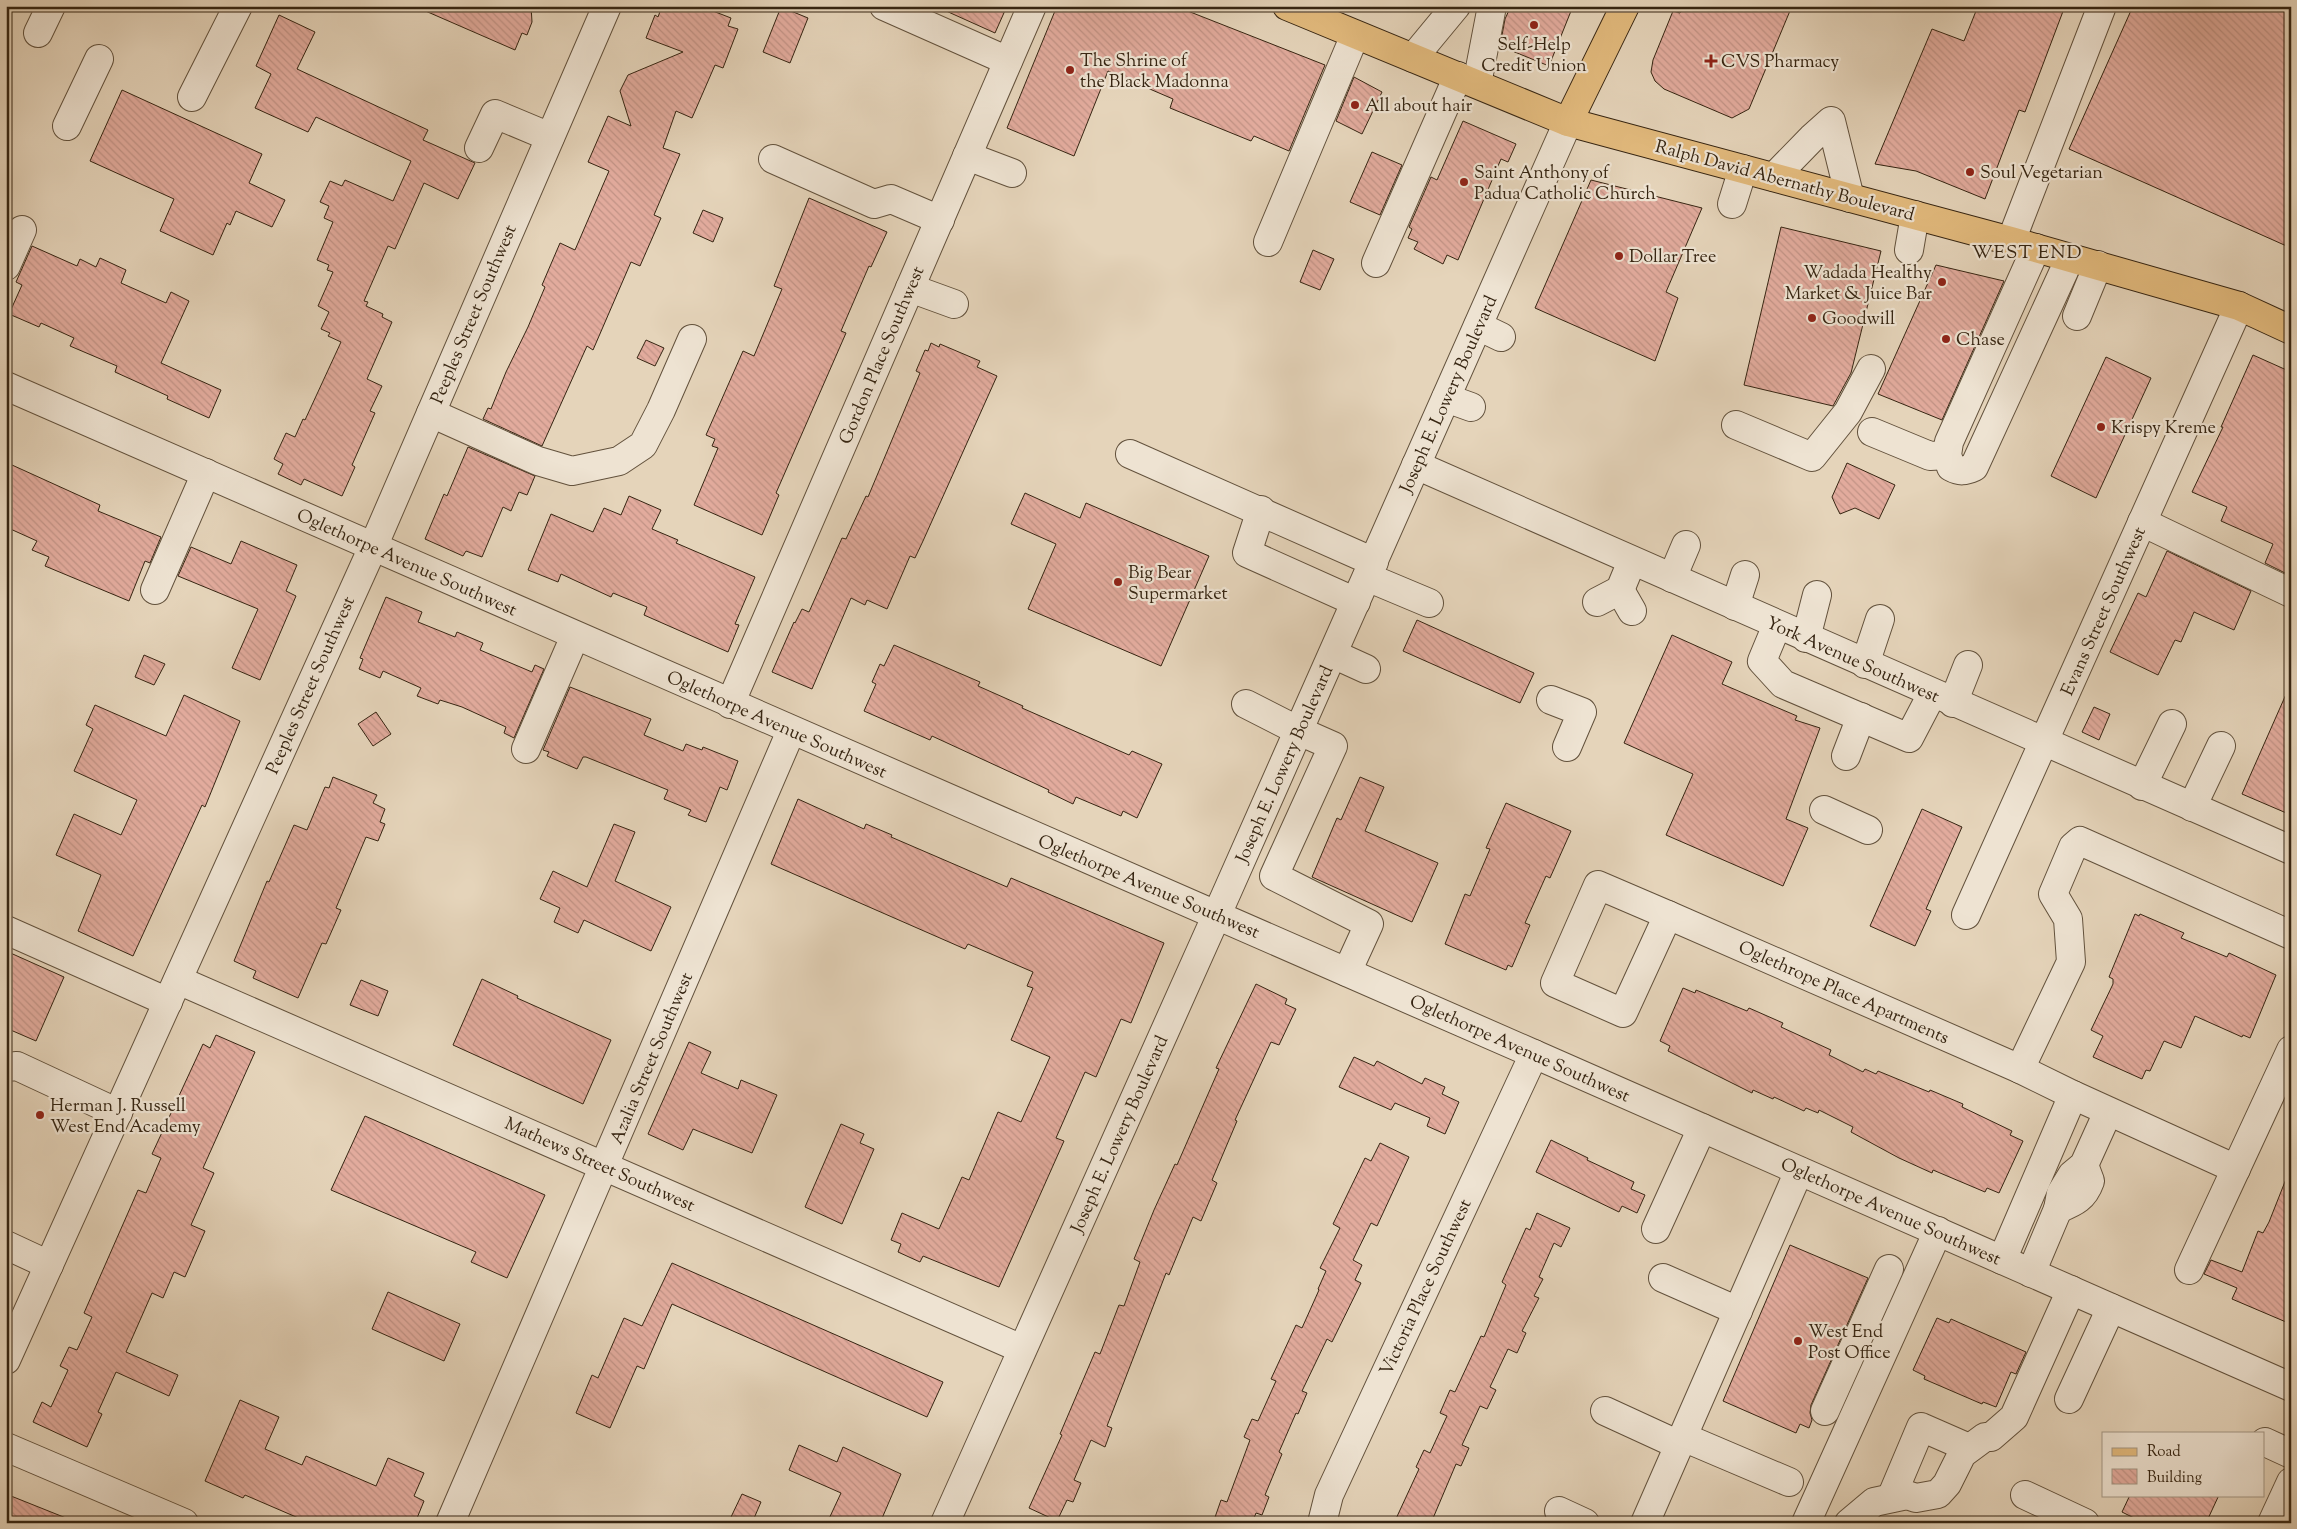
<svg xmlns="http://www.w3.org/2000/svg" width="2297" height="1529" viewBox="0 0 2297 1529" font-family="'Sorts Mill Goudy',serif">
<defs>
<pattern id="building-back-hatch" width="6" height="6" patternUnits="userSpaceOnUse" patternTransform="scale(1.25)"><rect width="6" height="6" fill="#e2ab9d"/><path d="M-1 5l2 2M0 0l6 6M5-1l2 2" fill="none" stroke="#c29386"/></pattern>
</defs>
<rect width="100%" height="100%" fill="#e5d4ba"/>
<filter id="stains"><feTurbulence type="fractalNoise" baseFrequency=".004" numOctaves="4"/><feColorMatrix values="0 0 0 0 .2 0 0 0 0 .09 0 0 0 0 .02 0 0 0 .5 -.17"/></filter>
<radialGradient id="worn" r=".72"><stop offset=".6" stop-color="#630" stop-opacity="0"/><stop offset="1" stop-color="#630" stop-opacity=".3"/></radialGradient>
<g fill="url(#building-back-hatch)" stroke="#362512">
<polygon points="414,6 531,6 532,22 527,35 522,33 515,50"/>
<polygon points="662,6 700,6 731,18 728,26 738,29 723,68 715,65 692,118 676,111 663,148 680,154 654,215 661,218 640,266 631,262 593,350 587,346 542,446 483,419 488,408 491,409 506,372 528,327 545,287 542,285 560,243 575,250 609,171 588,162 608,116 631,126 620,91 628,75 683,52 646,38 655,15 658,17"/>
<polygon points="935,6 1007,6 995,33"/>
<polygon points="1057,6 1175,6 1325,65 1289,151 1254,136 1251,141 1170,108 1173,99 1108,71 1074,156 1007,128"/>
<polygon points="1511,6 1573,6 1549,66 1500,46 1505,19"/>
<polygon points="1683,6 1792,6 1749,109 1732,118 1664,89 1655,81 1651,72 1653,60 1673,11 1680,13"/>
<polygon points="1978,6 2065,6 2025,112 2019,110 1985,199 1916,171 1875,164 1932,29 1964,41"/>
<polygon points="2133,6 2291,6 2291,248 2069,149"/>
<polygon points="781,7 808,18 790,63 763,52"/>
<polygon points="279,15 315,32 297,69 428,130 423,140 475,163 458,199 424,183 395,249 388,246 364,301 368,302 366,306 383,314 382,317 392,322 367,379 382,386 370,411 375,413 352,465 355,467 342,496 304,479 301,485 278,474 283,464 274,459 286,433 295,437 303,419 305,420 341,342 328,336 330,333 321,329 329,312 318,306 333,272 327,270 329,265 317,260 333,222 324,218 329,206 320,202 330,181 342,186 345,180 393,201 411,161 316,117 308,132 255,108 271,74 256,66"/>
<polygon points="1354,77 1382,92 1362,134 1336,121"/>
<polygon points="122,90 262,154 249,183 285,200 272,227 236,211 230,225 227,223 213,255 160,231 174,199 90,161"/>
<polygon points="1463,121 1516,144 1508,162 1501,159 1458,260 1447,255 1443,264 1414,249 1418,242 1408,238 1412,229 1409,227 1431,177 1437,180"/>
<polygon points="1372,152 1402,165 1380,215 1350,202"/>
<polygon points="1591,180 1702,208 1666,292 1678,298 1655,361 1535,308"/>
<polygon points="809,198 887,232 871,267 869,266 841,331 846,333 776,493 779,495 762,535 694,505 718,448 712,446 715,439 706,435 743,351 754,356 782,289 774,286"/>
<polygon points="703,210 723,218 713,242 693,233"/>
<polygon points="1781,227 1881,251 1851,373 1833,406 1744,385"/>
<polygon points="32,246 77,266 80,259 96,267 100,258 126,270 121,283 166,303 171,292 189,301 161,363 221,390 209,418 167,399 168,396 115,372 117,366 70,346 74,338 41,323 39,327 9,314 22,285 16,282"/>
<polygon points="1313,250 1334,259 1320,290 1300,282"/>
<polygon points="1936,265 2004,281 1942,420 1878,394"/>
<polygon points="646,340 664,348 655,366 637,358"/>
<polygon points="931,343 939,347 940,344 980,361 977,367 997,376 923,541 915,558 910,556 887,609 867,600 865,605 851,598 812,689 772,672 794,622 795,623 802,609 809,612 842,538 846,539 866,496 868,497 920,373 916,371 925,350 928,351"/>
<polygon points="2253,355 2291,372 2291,576 2265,563 2273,544 2221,521 2227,507 2192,492 2223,427 2221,427"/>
<polygon points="2106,357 2151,378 2096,498 2051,476"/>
<polygon points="468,447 535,476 527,495 519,492 511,511 503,507 482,557 466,551 463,556 425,539 444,494 447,496"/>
<polygon points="1847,463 1895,485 1879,519 1855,508 1840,514 1836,506 1832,497"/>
<polygon points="12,465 100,505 98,511 161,537 150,563 145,561 129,601 45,566 49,557 32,550 37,541 6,527 6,476"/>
<polygon points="1025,493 1080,518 1086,503 1209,556 1161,666 1028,609 1056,544 1011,524"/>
<polygon points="629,496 661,510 652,529 678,540 676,543 755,577 735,624 739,625 728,652 644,615 647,607 613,593 611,597 561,574 558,582 528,570 551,514 593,532 604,508 621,515"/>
<polygon points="241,541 297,565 286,591 296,596 260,680 232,668 258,609 178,576 191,547 231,564"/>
<polygon points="2167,551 2251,591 2234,630 2194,612 2181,642 2175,640 2158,675 2110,652 2138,593 2146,597"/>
<polygon points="386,597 422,612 418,622 455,637 457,632 483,643 480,650 532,672 535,665 544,669 514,738 504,733 506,727 462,707 440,700 438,704 417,696 421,688 383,671 380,678 359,669 363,659 360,658"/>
<polygon points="1417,620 1534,673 1520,703 1403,651"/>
<polygon points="1672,635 1732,662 1722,684 1797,716 1795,720 1820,728 1786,819 1808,828 1783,886 1666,835 1693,774 1624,743"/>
<polygon points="894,645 980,682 978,686 1023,706 1022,708 1129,755 1132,751 1162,764 1137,818 1123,811 1121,816 1076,797 1073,804 1048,792 1049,790 932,736 930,740 864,711 876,684 872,682 880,664 884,666"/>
<polygon points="144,655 165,664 154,685 135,677"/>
<polygon points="2291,683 2291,815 2242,794"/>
<polygon points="570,687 651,719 644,735 683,751 686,744 702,750 703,747 738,761 727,790 720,787 706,822 688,815 691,810 664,799 668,790 586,757 583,757 577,769 547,756 549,752 543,750"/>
<polygon points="184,695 240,721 205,807 202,805 133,956 78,931 101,875 56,855 74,814 121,835 137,800 74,771 93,729 86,725 95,705 166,736"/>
<polygon points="2094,707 2110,714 2099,740 2082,732"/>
<polygon points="376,712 391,734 373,746 358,724"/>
<polygon points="333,777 377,795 373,803 385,809 380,822 385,824 378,841 366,837 336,908 341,910 326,944 322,943 298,998 253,978 256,971 234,961 267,881 269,882 294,825 307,830 325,787 329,788"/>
<polygon points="1360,777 1384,787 1365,831 1438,863 1412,922 1312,877 1337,818 1341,820"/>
<polygon points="798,799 864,829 866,824 892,835 891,837 1007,887 1011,878 1164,943 1131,1023 1121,1019 1096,1077 1085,1072 1056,1138 1064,1141 999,1287 923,1256 920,1262 898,1252 901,1244 891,1240 902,1213 939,1229 962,1177 969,1180 998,1112 1021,1122 1050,1057 1011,1040 1033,988 1027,986 1033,972 968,944 965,949 771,864"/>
<polygon points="1506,803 1571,831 1550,878 1546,876 1525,923 1530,925 1512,967 1508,965 1506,970 1445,944 1465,894 1470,896 1490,849 1486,848"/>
<polygon points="1922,809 1962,827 1926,909 1931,911 1915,946 1870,926"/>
<polygon points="614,824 635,832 615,881 671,907 651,951 584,920 578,933 554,922 560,908 540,899 553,871 587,887"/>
<polygon points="2135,914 2139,916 2140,914 2184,933 2181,938 2227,957 2229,953 2276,975 2250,1038 2243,1035 2242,1037 2195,1016 2181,1048 2164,1041 2150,1071 2146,1070 2142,1079 2093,1057 2103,1036 2091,1030 2113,984 2113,979 2109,977"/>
<polygon points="6,951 64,977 36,1041 6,1028"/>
<polygon points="482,979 518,996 517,998 611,1040 583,1104 453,1045"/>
<polygon points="361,980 388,991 378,1016 350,1005"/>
<polygon points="1256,984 1287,999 1285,1004 1296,1009 1279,1045 1271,1042 1235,1120 1237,1121 1212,1180 1217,1183 1201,1221 1193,1217 1169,1275 1166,1273 1107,1426 1112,1428 1105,1447 1091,1440 1074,1480 1081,1483 1073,1502 1067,1500 1057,1521 1029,1508 1062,1435 1060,1434 1095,1352 1100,1354 1119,1305 1124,1306 1140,1262 1134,1259 1154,1210 1175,1164 1177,1165 1219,1069 1216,1068"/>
<polygon points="1683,988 1695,993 1696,990 1747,1011 1749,1008 1783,1023 1781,1027 1831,1050 1829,1055 1863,1072 1865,1069 1876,1074 1878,1071 1929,1092 1930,1090 1963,1104 1962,1107 2012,1131 2010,1135 2023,1141 1999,1193 1987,1188 1985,1192 1933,1170 1932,1173 1899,1158 1851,1132 1853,1127 1819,1110 1818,1113 1806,1108 1804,1111 1774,1097 1773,1099 1753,1090 1752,1093 1668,1051 1670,1046 1660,1041"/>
<polygon points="216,1035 255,1052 203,1168 214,1173 191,1225 205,1231 185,1277 174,1272 163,1298 152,1293 126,1352 178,1375 169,1396 116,1372 98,1412 102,1414 87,1447 33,1422 42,1402 51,1407 68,1370 60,1366 69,1347 77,1350 92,1317 84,1313 131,1206 138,1190 146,1193 161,1158 152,1154 203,1044 210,1048"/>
<polygon points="689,1042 711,1052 701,1073 738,1089 741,1080 777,1095 752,1153 693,1129 683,1150 648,1134"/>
<polygon points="1354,1057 1374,1066 1377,1061 1422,1084 1425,1078 1445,1087 1442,1094 1459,1102 1445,1134 1427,1126 1430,1118 1395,1103 1391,1110 1339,1087"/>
<polygon points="365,1116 545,1195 507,1278 471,1262 476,1252 331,1190"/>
<polygon points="841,1124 864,1134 860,1143 874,1149 842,1224 805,1207"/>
<polygon points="1551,1140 1588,1158 1587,1160 1634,1182 1631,1189 1645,1195 1637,1213 1622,1206 1619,1212 1536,1172"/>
<polygon points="1380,1143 1409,1157 1377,1226 1371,1223 1353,1260 1362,1265 1355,1280 1361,1283 1332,1342 1327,1339 1302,1391 1307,1393 1298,1414 1296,1413 1279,1452 1282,1454 1265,1495 1269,1497 1262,1515 1256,1513 1252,1523 1213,1523 1221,1500 1227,1502 1250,1440 1244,1437 1252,1419 1258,1421 1276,1381 1271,1379 1296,1325 1302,1328 1319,1290 1318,1289 1326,1271 1320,1268 1340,1228 1333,1224 1365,1158 1371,1161"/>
<polygon points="2290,1169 2291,1310 2286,1322 2232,1299 2237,1288 2204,1274 2211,1260 2242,1272 2258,1231 2263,1233 2269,1222"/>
<polygon points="1537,1213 1570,1228 1561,1247 1554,1243 1539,1277 1543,1279 1534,1296 1539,1298 1522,1331 1526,1333 1517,1353 1508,1349 1490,1387 1496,1390 1487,1409 1480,1406 1462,1445 1469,1448 1461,1466 1456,1464 1431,1523 1394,1523 1419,1469 1416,1467 1424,1450 1430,1453 1447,1416 1440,1413 1450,1390 1455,1392 1481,1336 1484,1337 1506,1285 1502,1282 1526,1228 1530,1230"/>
<polygon points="1790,1245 1868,1278 1811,1405 1810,1413 1812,1420 1809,1428 1800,1424 1796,1433 1723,1401"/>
<polygon points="672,1263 943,1382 927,1417 672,1304 644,1369 637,1366 610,1428 576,1413 592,1375 598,1378 624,1318 642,1326"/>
<polygon points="388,1292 460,1324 444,1361 372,1329"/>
<polygon points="1937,1318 1949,1323 1951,1319 2026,1352 2016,1374 2011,1372 1996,1407 1983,1402 1982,1404 1924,1379 1925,1376 1913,1370"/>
<polygon points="240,1400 279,1417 265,1449 302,1465 306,1456 376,1486 388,1458 424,1473 414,1496 424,1501 415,1523 310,1523 245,1495 243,1498 205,1481"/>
<polygon points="799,1445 837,1462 843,1447 901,1474 880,1523 827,1523 841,1493 789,1470"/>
<polygon points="6,1494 76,1522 76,1523 6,1523"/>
<polygon points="742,1494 761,1502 752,1523 745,1523 731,1517"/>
<polygon points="2130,1495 2219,1495 2206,1523 2144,1523 2122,1512"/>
</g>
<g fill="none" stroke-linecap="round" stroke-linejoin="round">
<g stroke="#62513c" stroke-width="30">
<g id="minor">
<polyline points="884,6 1008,61"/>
<polyline points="38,33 51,6"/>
<polyline points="1413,58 1456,6"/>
<polyline points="1477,84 1492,6"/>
<polyline points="192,97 238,6"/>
<polyline points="67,126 99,59"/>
<polyline points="479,148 495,114 550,137"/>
<polyline points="967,156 1012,173"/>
<polyline points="773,159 874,204 891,199 940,220"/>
<polyline points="1774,177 1812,138 1831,121 1850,198"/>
<polyline points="1732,204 1743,169"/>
<polyline points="2011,241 2102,6"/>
<polyline points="1268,242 1355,35"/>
<path d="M2036,248L1949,442L1947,455L1951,467C1960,472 1965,471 1974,467L2070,258"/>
<polyline points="1909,250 1915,215"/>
<polyline points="1376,263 1458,76"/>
<polyline points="6,266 22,230"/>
<polyline points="910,288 954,304"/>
<polyline points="2077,316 2098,265"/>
<polyline points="1478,326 1501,337"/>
<polyline points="6,386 1534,1054 2291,1387"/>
<polyline points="1446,398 1471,407"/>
<polyline points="431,413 538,461 572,471 619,461 643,445 661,410 692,339"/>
<polyline points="1736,425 1812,457 1848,412 1871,369"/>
<polyline points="1872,432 1930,456 1947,455"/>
<polyline points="1130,454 1374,562"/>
<polyline points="1416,465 2291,850"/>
<polyline points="1261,510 1247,553 1356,602"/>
<polyline points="2142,522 2291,593"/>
<polyline points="1367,577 1429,603"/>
<polyline points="1672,578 1686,545"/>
<polyline points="155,590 206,473"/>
<polyline points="1620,590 1632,611"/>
<polyline points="1597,602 1620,590 1632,561"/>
<polyline points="1735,606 1745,575"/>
<polyline points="1777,625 1762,661 1783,684 1909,738 1932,694"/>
<polyline points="1806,638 1817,595"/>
<polyline points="1333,654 1366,669"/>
<polyline points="1865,664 1880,619"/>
<polyline points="1551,700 1582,712 1567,747"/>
<polyline points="1953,703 1968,665"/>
<polyline points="730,704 1032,6"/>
<polyline points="1246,704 1299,731 1333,746 1274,876 1369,924 1347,972"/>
<polyline points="526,749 575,636"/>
<polyline points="1846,756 1861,717"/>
<polyline points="2142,786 2172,724"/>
<polyline points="2192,807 2221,746"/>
<polyline points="1824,810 1868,830"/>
<polygon points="1598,885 1668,915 1623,1013 1555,983"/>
<polyline points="1668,915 2020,1069 2073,1095 2236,1169"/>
<polyline points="1966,915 2239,306"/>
<polyline points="6,930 168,1002"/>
<polyline points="178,980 1022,1349"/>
<polyline points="6,1067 17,1066 118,1113"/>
<polyline points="2020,1069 2071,962 2068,919 2053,894 2073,847 2080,841 2291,935"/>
<path d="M2058,1209C2075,1202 2084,1198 2090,1181L2084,1165"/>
<polyline points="1656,1229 1702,1128"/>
<polyline points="6,1245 49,1265"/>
<polyline points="2002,1260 2073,1095"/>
<polyline points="2189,1270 2291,1050"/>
<polyline points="2031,1273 2058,1209 2061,1193 2072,1175 2084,1165 2108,1112"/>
<polyline points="1663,1278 1738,1311"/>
<polyline points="6,1360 373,547 607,6"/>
<polyline points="2069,1399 2111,1308"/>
<polyline points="1605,1411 1679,1445"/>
<polyline points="1825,1411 1889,1269"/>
<polyline points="1683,1437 1789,1482"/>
<polyline points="2265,1442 2291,1454"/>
<polyline points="6,1447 184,1523"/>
<polyline points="2025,1495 2085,1523"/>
<polyline points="1891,1498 1921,1427 1969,1448"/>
<polyline points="1559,1511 1585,1523"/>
<polyline points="450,1523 791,731"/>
<polyline points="945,1523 1227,892 1568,122"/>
<polyline points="1322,1523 1329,1495 1534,1054"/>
<polyline points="1645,1523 1799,1171"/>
<polyline points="1806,1523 1938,1231"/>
<polyline points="1849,1523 1874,1502 1907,1495 1916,1498 1938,1494 1947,1484 1962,1454 1985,1437 1991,1437 2014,1417 2071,1290"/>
<polyline points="2272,1523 2291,1482"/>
</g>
</g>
<g stroke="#362512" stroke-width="30">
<g id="major">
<polyline points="1287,6 1568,122 2011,241 2239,306 2291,330"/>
<polyline points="1568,122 1625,6"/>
</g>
</g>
<use href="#minor" stroke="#eee3d2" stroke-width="28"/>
<use href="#major" stroke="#e2ba7d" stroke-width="28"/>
</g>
<g fill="#8f2418" stroke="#eee3d2" stroke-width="2">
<circle cx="1534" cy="25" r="5"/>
<path d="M1708.5 53.5h5v5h5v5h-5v5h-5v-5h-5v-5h5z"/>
<circle cx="1070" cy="70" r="5"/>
<circle cx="1355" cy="105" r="5"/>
<circle cx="1970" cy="172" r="5"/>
<circle cx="1464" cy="182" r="5"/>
<circle cx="1619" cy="256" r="5"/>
<circle cx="1942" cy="282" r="5"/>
<circle cx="1812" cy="318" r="5"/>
<circle cx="1946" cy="339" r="5"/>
<circle cx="2101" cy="427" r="5"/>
<circle cx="1118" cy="582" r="5"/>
<circle cx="40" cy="1115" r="5"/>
<circle cx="1798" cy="1341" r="5"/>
</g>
<g text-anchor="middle" stroke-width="4.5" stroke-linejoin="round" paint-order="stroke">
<g font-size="18" fill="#362512" stroke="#eee3d2" text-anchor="start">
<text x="1534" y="50" text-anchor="middle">Self-Help<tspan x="1534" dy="21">Credit Union</tspan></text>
<text x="1080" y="66">The Shrine of<tspan x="1080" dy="21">the Black Madonna</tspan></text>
<text x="1721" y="67">CVS Pharmacy</text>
<text x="1365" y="111">All about hair</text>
<text x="1474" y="178">Saint Anthony of<tspan x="1474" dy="21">Padua Catholic Church</tspan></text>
<text x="1980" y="178">Soul Vegetarian</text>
<text x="1629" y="262">Dollar Tree</text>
<text x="1932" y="278" text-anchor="end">Wadada Healthy<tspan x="1932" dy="21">Market &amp; Juice Bar</tspan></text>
<text x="1822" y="324">Goodwill</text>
<text x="1956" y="345">Chase</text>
<text x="2111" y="433">Krispy Kreme</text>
<text x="1128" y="578">Big Bear<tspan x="1128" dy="21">Supermarket</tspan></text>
<text x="50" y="1111">Herman J. Russell<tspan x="50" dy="21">West End Academy</tspan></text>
<text x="1808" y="1337">West End<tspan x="1808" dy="21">Post Office</tspan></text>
</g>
<g font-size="18" fill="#362512" stroke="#eee3d2">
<text transform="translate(1785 180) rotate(15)" y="6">Ralph David Abernathy Boulevard</text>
<text transform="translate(473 314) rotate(-67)" y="6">Peeples Street Southwest</text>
<text transform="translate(881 355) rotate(-67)" y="6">Gordon Place Southwest</text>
<text transform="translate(1448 394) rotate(-66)" y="6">Joseph E. Lowery Boulevard</text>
<text transform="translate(407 562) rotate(24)" y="6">Oglethorpe Avenue Southwest</text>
<text transform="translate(2103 611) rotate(-66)" y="6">Evans Street Southwest</text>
<text transform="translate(1853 659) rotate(24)" y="6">York Avenue Southwest</text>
<text transform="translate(310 685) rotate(-66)" y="6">Peeples Street Southwest</text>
<text transform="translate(777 724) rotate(24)" y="6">Oglethorpe Avenue Southwest</text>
<text transform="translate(1284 764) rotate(-66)" y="6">Joseph E. Lowery Boulevard</text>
<text transform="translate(1149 886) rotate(23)" y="6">Oglethorpe Avenue Southwest</text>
<text transform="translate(1844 992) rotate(24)" y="6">Oglethrope Place Apartments</text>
<text transform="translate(1520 1048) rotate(24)" y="6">Oglethorpe Avenue Southwest</text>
<text transform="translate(651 1058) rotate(-67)" y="6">Azalia Street Southwest</text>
<text transform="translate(1119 1134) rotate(-66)" y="6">Joseph E. Lowery Boulevard</text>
<text transform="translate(600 1164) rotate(24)" y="6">Mathews Street Southwest</text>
<text transform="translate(1891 1211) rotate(24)" y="6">Oglethorpe Avenue Southwest</text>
<text transform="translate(1425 1287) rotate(-65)" y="6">Victoria Place Southwest</text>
</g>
<g font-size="19" letter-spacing="1" fill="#362512" stroke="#eee3d2">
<text x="2027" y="258">WEST END</text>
</g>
</g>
<rect width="2297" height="1529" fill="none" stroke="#e5d4ba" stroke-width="25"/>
<rect x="8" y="8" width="2282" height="1514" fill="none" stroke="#362512" stroke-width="2.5"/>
<rect x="12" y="12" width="2272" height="1504" fill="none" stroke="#362512"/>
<rect x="2102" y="1432" width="162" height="65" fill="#eee3d2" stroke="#a49785"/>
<rect x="2112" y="1448" width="25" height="8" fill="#e2ba7d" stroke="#a49785"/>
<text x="2147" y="1456" font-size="15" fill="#362512">Road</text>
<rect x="2112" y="1469" width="25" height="15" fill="url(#building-back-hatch)" stroke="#a49785"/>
<text x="2147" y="1482" font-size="15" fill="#362512">Building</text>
<rect width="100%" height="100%" filter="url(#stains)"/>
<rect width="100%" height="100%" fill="url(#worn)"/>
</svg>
